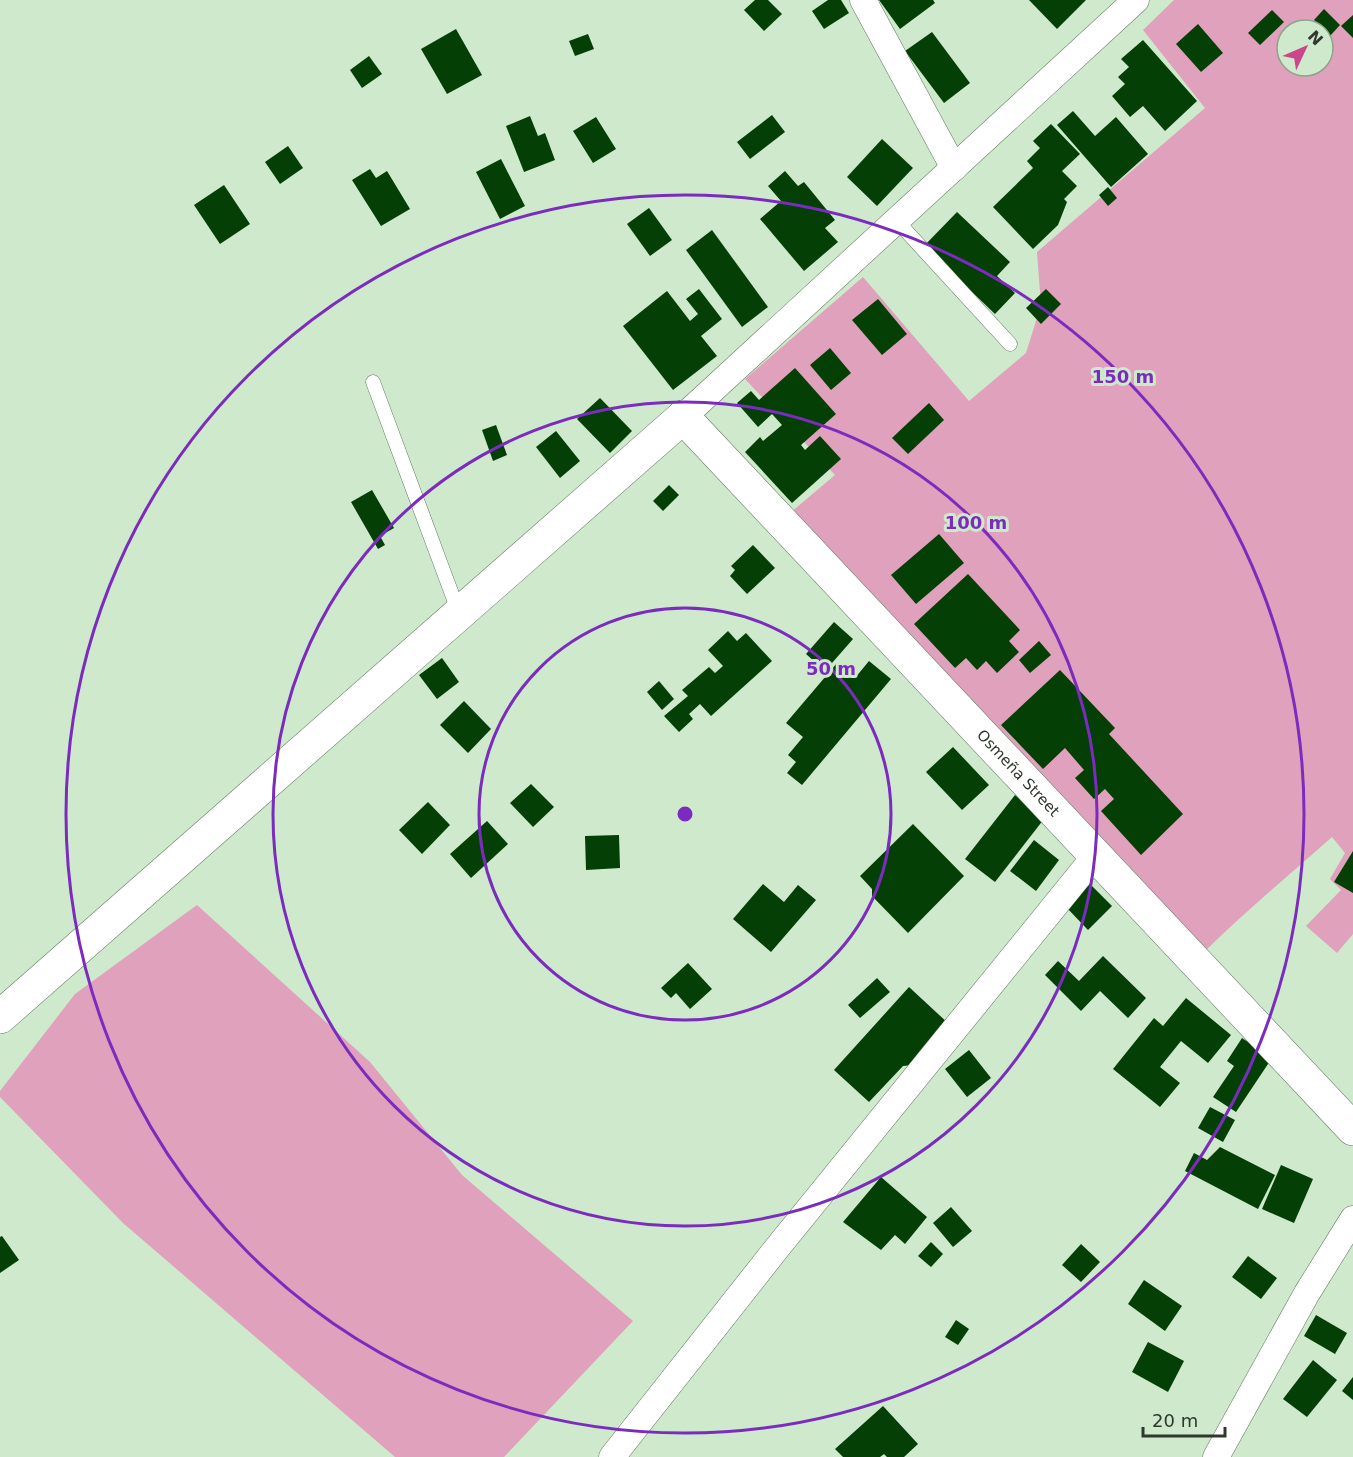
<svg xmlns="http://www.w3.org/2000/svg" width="1353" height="1457" viewBox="0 0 1353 1457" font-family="'DejaVu Sans',sans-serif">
<rect width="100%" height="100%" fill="#cfe9cc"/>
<g fill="#e0a1bc" fill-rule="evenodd">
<path d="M1174,0H1353V934L1337,953L1306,926L1341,890L1330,879L1345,853L1332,837C1287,877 1241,915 1198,958L790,513L835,475L745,379L863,277L969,401L1026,353L1041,305L1037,252L1205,108L1143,30ZM1287,30H1323V66H1287Z"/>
<polygon points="197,905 370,1062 462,1175 633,1321 504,1457 395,1457 123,1223 0,1097 0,1091 75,994"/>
</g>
<g fill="#043f05">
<polygon points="755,0 768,0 782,14 764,31 744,10"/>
<polygon points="828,0 841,0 849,13 824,29 812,11"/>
<polygon points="879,0 933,0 935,3 900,29"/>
<polygon points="1029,0 1086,0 1057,29"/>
<polygon points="1324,9 1340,25 1330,36 1314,20"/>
<polygon points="1272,10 1284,22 1260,45 1248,33"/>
<polygon points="1353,15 1353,38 1341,26"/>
<polygon points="1198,24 1223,53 1201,72 1176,44"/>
<polygon points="456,29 482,75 447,94 421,49"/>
<polygon points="932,32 970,83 944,103 905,51"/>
<polygon points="588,34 594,49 575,56 569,41"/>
<polygon points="1143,40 1197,101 1165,131 1143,106 1130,117 1112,96 1125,84 1118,77 1129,67 1121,59"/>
<polygon points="369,56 382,74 362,88 350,70"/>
<polygon points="1073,111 1095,136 1116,117 1148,154 1111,187 1057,125"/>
<polygon points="772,115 785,132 750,159 737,142"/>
<polygon points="530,116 538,136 545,133 555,160 524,172 506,126"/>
<polygon points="596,117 616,149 593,163 573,131"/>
<polygon points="1051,124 1080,154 1062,171 1077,186 1064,199 1067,202 1058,225 1033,249 993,207 1033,168 1027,161 1040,148 1033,141"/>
<polygon points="882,139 913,168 877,206 847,177"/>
<polygon points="288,146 303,168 280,184 265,162"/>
<polygon points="501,159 525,206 500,219 476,172"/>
<polygon points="370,169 376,178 387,171 410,209 381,226 352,180"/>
<polygon points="785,171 798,186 804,182 835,220 825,228 838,242 804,271 760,219 781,201 768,186"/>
<polygon points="224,185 250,224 220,244 194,205"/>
<polygon points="1108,187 1117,198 1108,206 1099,195"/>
<polygon points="649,208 672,240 650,256 627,224"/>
<polygon points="957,212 1010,262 997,276 1015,293 995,314 924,246"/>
<polygon points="712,230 768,307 742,327 686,250"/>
<polygon points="699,289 722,319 701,336 717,356 673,390 623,326 667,291 690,321 698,314 686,299"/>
<polygon points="1046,289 1061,304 1041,324 1026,308"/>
<polygon points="878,299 907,334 882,355 852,320"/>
<polygon points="830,348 851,373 831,390 810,365"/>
<polygon points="795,368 836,414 801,445 805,450 820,436 841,459 792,503 745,452 760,437 763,441 782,425 772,414 758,427 737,403 751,391 759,400"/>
<polygon points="600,398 632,431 610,453 577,419"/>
<polygon points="929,403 944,420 908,454 892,438"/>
<polygon points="496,425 507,455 493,461 482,430"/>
<polygon points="556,431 580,461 560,478 536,447"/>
<polygon points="669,485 679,495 663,511 653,501"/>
<polygon points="372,490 394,528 380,536 385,545 378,549 351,502"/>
<polygon points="939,534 964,563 916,604 891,575"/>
<polygon points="753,545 775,568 747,594 730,576 735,570 731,566"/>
<polygon points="968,574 1020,630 1009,641 1019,652 997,673 986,661 977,670 966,658 955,668 914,624"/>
<polygon points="834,622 853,639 825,671 806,654"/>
<polygon points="728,631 737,641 746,633 772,661 711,716 700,704 689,714 693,719 679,732 664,716 688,696 682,690 709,667 715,673 723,666 708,650"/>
<polygon points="1039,641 1051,655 1030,673 1019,660"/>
<polygon points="442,658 459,682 437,699 419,675"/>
<polygon points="869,661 891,679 802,785 787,773 796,762 788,755 803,737 786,723 837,663 855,678"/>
<polygon points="1060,670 1115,728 1109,734 1183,814 1141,855 1101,811 1114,799 1105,789 1094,799 1075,778 1084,770 1065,748 1043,769 1001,725"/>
<polygon points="659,681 674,699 662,710 647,692"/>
<polygon points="464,701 491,729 468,753 440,725"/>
<polygon points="953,747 989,785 962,810 926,772"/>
<polygon points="531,784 554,807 533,827 510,803"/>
<polygon points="1015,795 1044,819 995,882 965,859"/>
<polygon points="428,802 450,825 422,854 399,830"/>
<polygon points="487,821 508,844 471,878 450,854"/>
<polygon points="913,824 964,876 908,933 872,896 872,889 860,876"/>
<polygon points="619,835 620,868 586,870 585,836"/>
<polygon points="1034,840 1059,860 1036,891 1010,871"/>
<polygon points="1353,851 1353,893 1334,882"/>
<polygon points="763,884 784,902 798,885 816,900 771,952 733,919"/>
<polygon points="1090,884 1112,906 1088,930 1067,908"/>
<polygon points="1103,956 1146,998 1128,1018 1100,991 1081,1011 1045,975 1058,961 1079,981"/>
<polygon points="688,963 712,989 690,1009 676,993 671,998 661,988"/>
<polygon points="877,978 890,992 860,1018 848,1005"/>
<polygon points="909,987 950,1025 913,1065 903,1066 869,1102 834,1070"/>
<polygon points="1186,998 1231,1035 1208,1063 1181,1041 1160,1067 1180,1083 1160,1107 1113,1069 1154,1018 1163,1026"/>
<polygon points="1242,1038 1272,1058 1236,1112 1213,1097 1234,1066 1227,1061"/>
<polygon points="969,1050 991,1078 967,1097 945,1069"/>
<polygon points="1210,1107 1235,1120 1223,1142 1198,1128"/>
<polygon points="1220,1147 1275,1175 1258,1209 1185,1171 1194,1153 1207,1160"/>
<polygon points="1281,1165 1313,1179 1294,1223 1262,1209"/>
<polygon points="881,1177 927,1217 905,1244 895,1235 881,1250 843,1222"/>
<polygon points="951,1207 972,1231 953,1247 933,1223"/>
<polygon points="2,1236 19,1260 0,1273 0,1237"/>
<polygon points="931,1242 943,1254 931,1267 918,1256"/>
<polygon points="1081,1244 1100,1262 1081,1282 1062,1265"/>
<polygon points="1248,1256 1277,1278 1261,1299 1232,1277"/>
<polygon points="1144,1280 1182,1306 1165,1331 1128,1304"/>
<polygon points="1316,1315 1347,1333 1335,1354 1304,1336"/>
<polygon points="956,1320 969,1329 958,1345 945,1337"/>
<polygon points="1148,1342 1184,1361 1168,1392 1132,1372"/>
<polygon points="1313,1360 1337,1380 1307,1417 1283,1399"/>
<polygon points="1353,1377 1353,1400 1342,1391"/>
<polygon points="883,1406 918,1444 904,1457 887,1457 884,1454 880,1457 843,1457 835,1449"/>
</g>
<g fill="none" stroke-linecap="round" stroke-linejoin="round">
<g stroke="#60775e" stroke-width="15">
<g id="service">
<polyline points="897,221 1010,344"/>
<polyline points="373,382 459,613"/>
</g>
</g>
<g stroke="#60775e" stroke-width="27">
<g id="minor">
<polyline points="863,0 954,168"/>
<polyline points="683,417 1136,0"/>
<polyline points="612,1457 777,1248 1096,855"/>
<polyline points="1216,1457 1307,1293 1353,1219"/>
</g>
</g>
<g stroke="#60775e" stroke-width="34">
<polyline id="tertiary" points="0,1017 683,417"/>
</g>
<g stroke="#60775e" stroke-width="34">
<g id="secondary">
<path id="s1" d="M683,417L1353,1129"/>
</g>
</g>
<use href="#service" stroke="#fff" stroke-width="14"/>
<use href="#minor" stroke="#fff" stroke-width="26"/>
<use href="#tertiary" stroke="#fff" stroke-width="33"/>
<use href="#secondary" stroke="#fff" stroke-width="33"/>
</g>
<g fill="none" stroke="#7b2cbf" stroke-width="3">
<circle cx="685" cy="814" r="206"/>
<circle cx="685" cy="814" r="412"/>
<circle cx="685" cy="814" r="619"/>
</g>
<g text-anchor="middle" stroke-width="6" stroke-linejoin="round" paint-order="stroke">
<g font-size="15" fill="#2e382d" stroke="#cfe9cc">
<text dy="5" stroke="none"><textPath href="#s1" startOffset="489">Osmeña Street</textPath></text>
</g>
</g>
<circle cx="685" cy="814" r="9" fill="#7b2cbf" stroke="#cfe9cc" stroke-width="3"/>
<g font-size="18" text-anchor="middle" font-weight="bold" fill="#7b2cbf" stroke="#cfe9cc" stroke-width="6" stroke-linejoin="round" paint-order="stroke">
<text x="1123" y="383">150 m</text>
<text x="976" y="529">100 m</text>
<text x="831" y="675">50 m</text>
</g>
<g transform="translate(1305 48) rotate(46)"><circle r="28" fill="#cfe9cc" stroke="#8fa28c" stroke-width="1.5"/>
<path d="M0-4.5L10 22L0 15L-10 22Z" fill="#cb468a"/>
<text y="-9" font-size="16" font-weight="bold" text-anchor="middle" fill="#2e382d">N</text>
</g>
<path d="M1143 1427v9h82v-9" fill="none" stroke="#2e382d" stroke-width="3"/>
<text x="1152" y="1427" font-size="18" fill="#2e382d" stroke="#cfe9cc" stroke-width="4.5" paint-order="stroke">20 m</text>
</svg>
